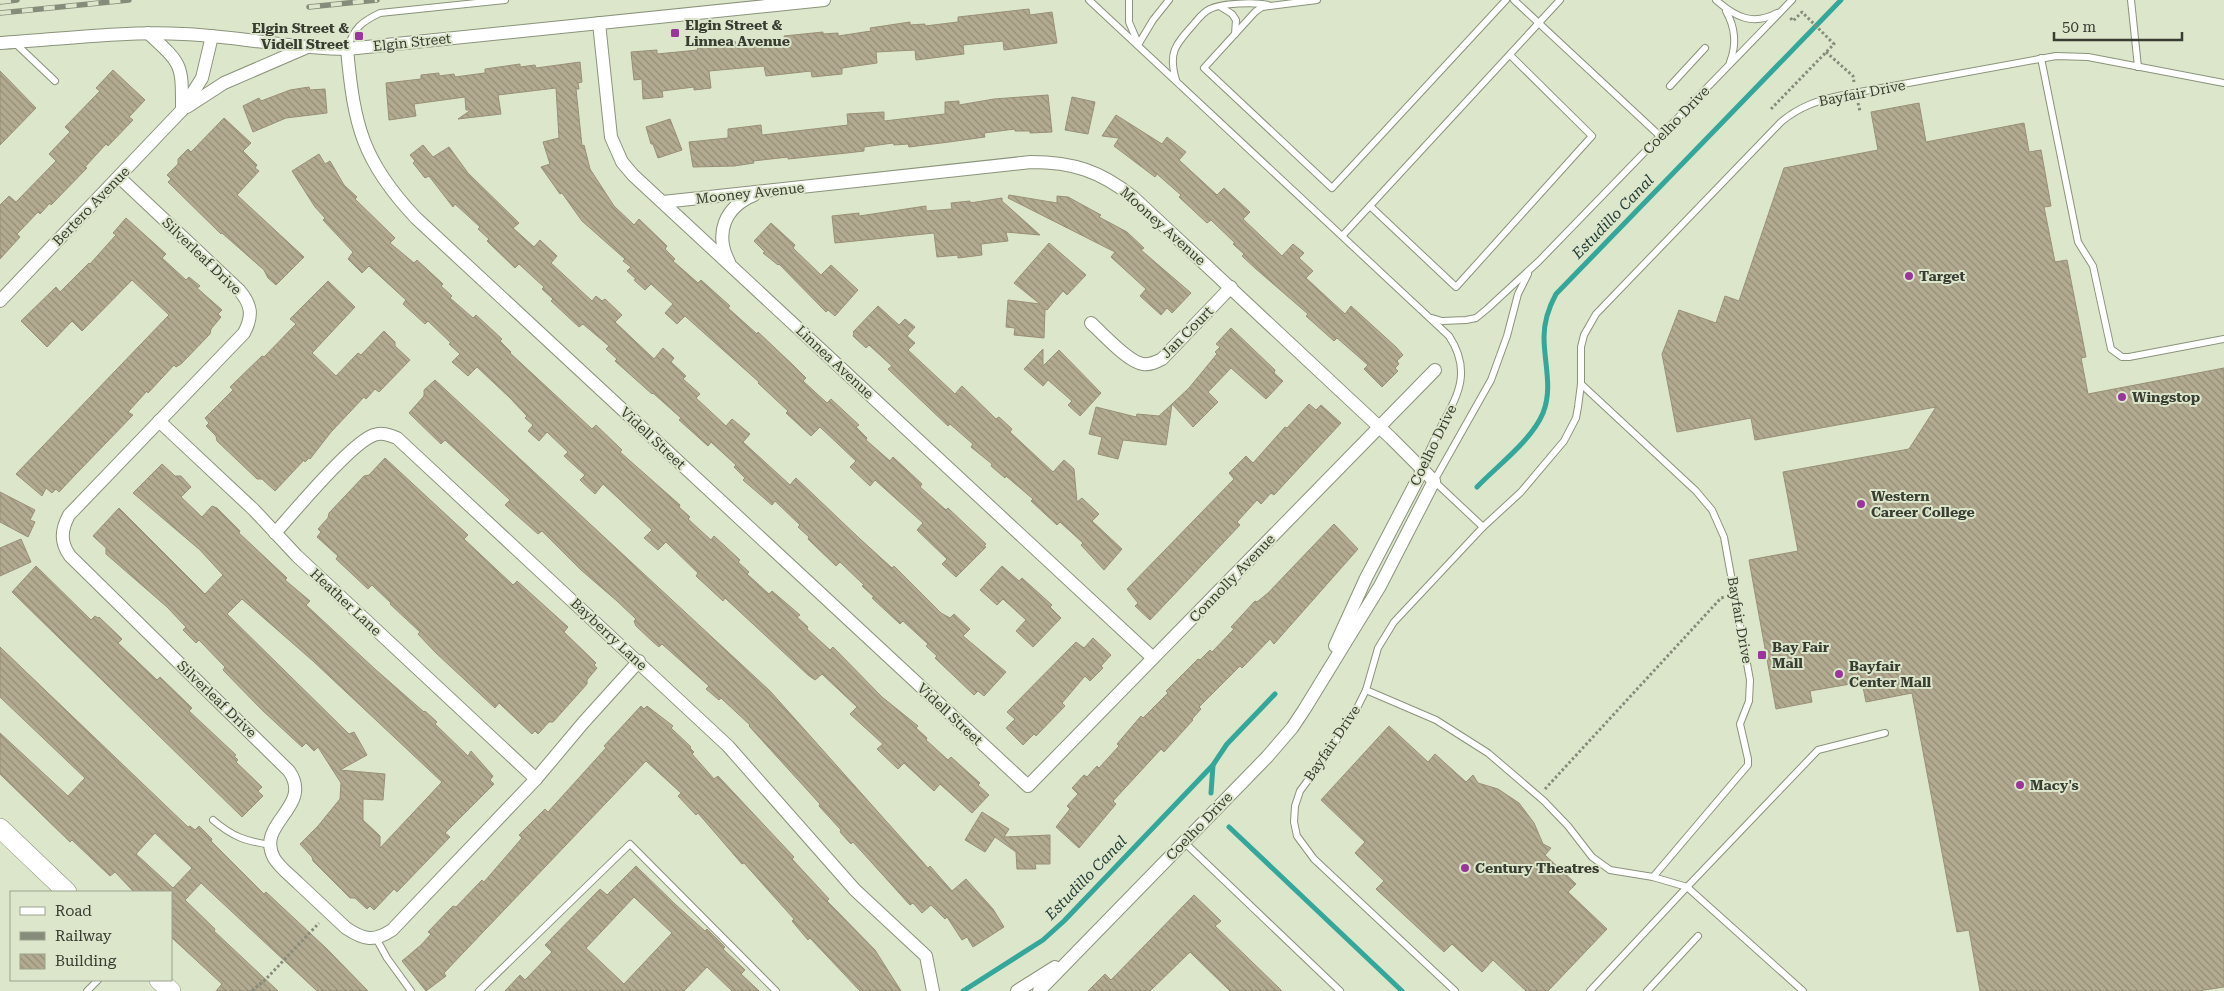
<svg xmlns="http://www.w3.org/2000/svg" width="2224" height="991" viewBox="0 0 2224 991" font-family="'Roboto Serif',serif">
<defs>
<pattern id="building-back-hatch" width="6" height="6" patternUnits="userSpaceOnUse" patternTransform="scale(1.25)"><rect width="6" height="6" fill="#b3ab91"/><path d="M-1 5l2 2M0 0l6 6M5-1l2 2" fill="none" stroke="#938c77"/></pattern>
</defs>
<rect width="100%" height="100%" fill="#dce6cb"/>
<g fill="none" stroke-linecap="round" stroke-linejoin="round">
<g stroke="#34a79b" stroke-width="5">
<path d="M1477,487C1497,466 1532,440 1543,413C1553,388 1544,363 1544,337C1544,322 1549,307 1556,294L1841,0"/>
<polyline points="1211,793 1213,765"/>
<polyline points="1229,827 1402,991"/>
<polyline points="963,991 1043,940 1064,921 1213,765 1227,744 1275,694"/>
</g>
</g>
<g fill="url(#building-back-hatch)" stroke="#989077" fill-rule="evenodd">
<polygon points="1029,9 1030,15 1052,12 1057,43 1004,50 1003,41 963,45 964,54 916,60 915,50 876,52 877,63 842,68 842,74 812,77 811,71 766,76 764,66 709,71 711,88 694,90 694,87 662,91 663,97 643,99 642,79 634,80 631,52 657,50 657,54 698,50 697,45 735,41 736,44 751,42 751,45 785,41 784,36 823,32 823,34 838,33 838,36 871,31 870,28 910,22 910,25 925,24 925,26 958,22 958,17"/>
<polygon points="580,62 582,82 578,83 579,89 576,89 582,146 584,145 590,169 614,206 634,225 639,219 667,246 665,249 675,259 673,261 698,283 701,280 730,306 728,308 757,334 758,332 794,366 806,378 803,381 827,403 831,399 859,425 856,427 867,438 866,440 890,461 893,457 922,484 920,487 946,510 948,508 986,544 984,546 986,547 956,577 942,564 947,559 917,530 923,523 875,480 870,486 850,467 856,461 820,427 811,436 786,413 788,411 758,383 759,382 685,316 677,324 665,313 673,304 651,284 645,290 634,280 636,279 627,271 631,267 623,261 625,259 582,221 562,193 560,194 541,167 550,164 543,142 559,138 556,88 498,95 501,114 458,119 471,110 466,110 465,97 414,104 416,116 389,120 386,83 421,79 421,75 439,73 439,76 454,74 455,77 485,73 485,69 520,64 520,67 535,65 536,68"/>
<polygon points="113,70 145,100 129,117 133,120 108,146 106,144 85,167 87,168 51,205 50,203 40,214 38,212 17,234 20,237 0,259 0,205 9,196 16,202 56,161 49,154 70,132 65,127 100,91 96,88"/>
<polygon points="0,71 36,108 0,145"/>
<polygon points="309,87 310,90 325,89 327,113 286,118 253,132 243,106 259,98 261,101 290,90"/>
<polygon points="1048,95 1052,132 1030,133 1030,131 1015,131 1015,129 984,133 985,137 949,142 909,147 908,144 894,145 893,143 864,147 864,151 847,153 788,159 788,157 753,161 754,163 734,166 693,167 689,142 728,138 728,129 761,125 762,135 848,125 847,114 884,112 884,121 945,114 945,102 959,101 959,105 994,99"/>
<polygon points="1072,97 1095,102 1088,134 1065,130"/>
<polygon points="1919,103 1926,142 2024,123 2029,152 2041,150 2051,206 2044,207 2055,262 2067,260 2086,357 2081,358 2088,394 2224,368 2224,987 2198,991 1980,991 1969,930 1957,932 1912,693 1866,702 1862,682 1810,691 1812,702 1776,709 1749,560 1798,551 1783,472 1909,449 1936,407 1755,440 1751,418 1677,432 1662,354 1679,310 1716,323 1725,296 1739,301 1784,168 1878,150 1871,112"/>
<polygon points="1116,115 1162,144 1167,137 1186,152 1179,160 1217,195 1224,188 1250,212 1243,219 1282,256 1293,244 1304,253 1299,258 1313,271 1306,278 1345,314 1351,306 1396,347 1403,355 1397,361 1399,364 1395,368 1398,371 1382,387 1364,369 1368,365 1337,338 1334,341 1306,316 1308,314 1256,269 1242,256 1244,254 1233,244 1235,243 1211,220 1207,223 1179,197 1181,195 1157,174 1155,177 1114,146 1119,138 1102,136"/>
<polygon points="224,118 251,143 243,151 257,165 255,168 259,171 237,195 304,257 276,285 268,278 264,270 222,233 221,234 168,182 171,179 167,175 178,164 178,159 188,149 191,152"/>
<polygon points="670,119 682,150 658,158 653,144 651,144 646,127"/>
<polygon points="423,145 433,157 449,147 468,173 519,223 513,228 534,247 540,240 557,256 551,263 592,301 596,296 602,301 605,299 622,315 615,322 654,359 663,348 674,358 671,362 686,376 683,379 700,394 696,398 726,426 732,419 750,434 743,442 790,485 796,478 859,538 892,568 894,566 941,613 950,618 954,614 970,629 963,636 1006,672 984,696 978,691 974,695 935,658 937,656 926,646 928,644 903,621 900,624 872,598 874,597 862,586 864,585 840,562 836,566 808,539 809,537 798,527 800,525 775,501 772,505 743,480 745,478 734,467 736,465 711,442 708,446 679,420 681,418 653,393 652,394 615,361 617,359 606,349 609,346 583,324 579,327 551,301 553,299 542,289 544,287 519,264 515,268 487,241 489,239 478,229 480,227 455,204 453,207 429,176 425,178 413,163 415,161 410,155"/>
<polygon points="319,154 325,164 330,161 344,185 357,197 355,199 395,238 390,243 414,263 417,260 443,284 441,286 452,296 450,298 473,318 476,315 502,339 500,341 511,352 510,353 592,429 596,425 622,450 620,452 680,505 679,507 690,517 688,519 711,540 714,536 740,560 738,562 749,572 747,574 769,594 772,591 800,615 797,617 808,627 807,629 830,650 833,647 882,697 918,726 916,728 927,738 926,740 948,760 951,757 980,783 978,785 989,795 972,813 940,784 934,791 904,763 898,769 877,749 883,744 850,714 857,707 822,674 815,680 808,675 725,598 723,601 696,576 698,573 666,542 658,550 644,538 652,530 603,484 595,494 580,480 585,475 564,456 568,452 547,432 539,441 528,431 533,425 525,418 527,416 510,398 477,367 468,376 452,362 460,354 449,344 451,343 428,321 425,324 403,304 406,300 369,266 362,273 348,259 353,252 323,220 325,218 315,207 292,171"/>
<polygon points="1009,195 1057,203 1057,196 1068,197 1101,215 1099,217 1127,232 1144,248 1141,250 1191,293 1172,313 1167,308 1161,315 1140,296 1146,289 1111,257 1115,252 1008,198"/>
<polygon points="1002,198 1002,201 1040,235 1006,232 1008,241 981,244 982,255 958,258 958,255 937,257 934,233 835,243 832,216 859,213 859,216 926,206 926,211 952,209 951,203 970,201 970,203"/>
<polygon points="126,218 166,254 162,258 186,280 189,277 200,286 197,288 222,310 218,314 221,317 211,329 210,334 181,364 176,367 174,365 148,393 147,391 128,412 133,415 76,474 59,492 56,489 52,493 46,488 42,496 16,474 169,315 132,280 82,331 72,321 47,347 21,321 56,287 60,292 89,263 90,264 116,235 113,233"/>
<polygon points="771,223 795,245 793,248 821,275 831,265 858,290 835,316 828,310 826,312 779,264 778,265 763,253 765,252 754,241"/>
<polygon points="1049,243 1086,275 1067,295 1063,291 1047,310 1045,309 1044,338 1014,335 1015,328 1006,327 1008,300 1040,304 1014,283"/>
<polygon points="328,281 355,307 312,353 336,376 358,353 361,355 384,331 395,342 395,346 410,360 379,392 375,389 366,399 364,397 331,432 310,459 309,458 305,462 304,460 275,491 262,479 257,479 217,441 216,436 206,426 209,423 205,418 233,390 230,387 262,356 264,357 296,324 290,319"/>
<polygon points="878,306 899,325 905,319 915,327 907,336 915,343 908,350 955,394 962,386 996,419 999,417 1012,429 1010,432 1053,472 1064,460 1074,469 1077,502 1082,498 1099,514 1092,521 1122,549 1104,570 1081,545 1083,543 1060,522 1057,525 1031,501 1033,499 1006,476 1005,478 991,466 992,464 971,447 973,444 950,424 948,426 888,369 892,366 869,345 866,348 853,336 854,333 853,332"/>
<polygon points="1231,328 1275,370 1274,373 1283,381 1266,399 1231,368 1208,392 1218,402 1193,427 1172,404 1189,388 1217,354 1215,352 1220,347 1216,344"/>
<polygon points="1043,349 1043,366 1059,350 1101,393 1080,416 1068,405 1072,401 1048,380 1043,386 1024,369"/>
<polygon points="435,380 770,691 928,868 930,866 952,891 966,879 993,909 1004,927 973,947 967,937 962,940 947,917 945,919 931,905 922,913 913,903 910,905 853,842 851,844 840,832 841,830 819,806 820,804 749,726 750,725 721,698 719,700 706,689 709,686 662,644 659,647 652,641 636,626 634,621 636,619 617,601 581,570 542,531 538,534 505,505 510,500 445,440 441,444 409,413 424,396 424,390"/>
<polygon points="1172,404 1166,445 1123,440 1118,459 1098,454 1102,437 1089,434 1096,407 1136,417 1137,414 1159,416"/>
<polygon points="1309,404 1316,410 1321,405 1341,423 1274,495 1271,493 1261,504 1257,500 1237,522 1240,525 1150,620 1135,606 1138,603 1127,589 1234,479 1229,473 1246,456 1253,463 1285,427 1287,428"/>
<polygon points="385,458 468,535 464,539 513,585 517,581 568,627 564,632 596,663 594,665 597,668 587,680 587,684 553,722 549,722 538,734 535,731 532,734 499,703 495,708 435,652 418,634 420,632 390,604 391,603 372,585 368,589 336,559 338,556 317,537 321,532 318,529 328,518 329,513 364,476 369,475"/>
<path d="M162,464L175,476H181L191,487L181,497L202,517L212,506L217,508L240,531L239,533L287,578L285,580L310,601L306,605L376,670L424,712L425,711L437,722L435,724L468,756L471,751L493,776L490,780L494,784L445,833L450,837L397,892L394,889L374,910L370,906L367,909L355,898H350L313,861L312,857L300,844L318,826L340,799L341,783L318,747L314,751L306,743L302,747L262,710L223,670L225,667L199,640L196,643L183,630L186,627L167,607L106,554V548L93,536L119,508L205,594L223,575L200,550L133,493ZM242,599L313,661L442,782L380,848V836L363,820V799L383,800L385,774L340,770L367,755L354,732L349,734L227,614Z"/>
<polygon points="0,492 35,510 30,520 35,522 28,537 0,522"/>
<polygon points="1334,524 1358,549 1274,644 1270,639 1242,668 1240,666 1199,707 1201,709 1192,719 1193,720 1164,752 1161,749 1113,801 1116,804 1079,848 1056,827 1070,809 1067,806 1078,794 1072,788 1084,775 1087,777 1097,766 1099,768 1119,746 1117,744 1141,716 1143,718 1168,693 1166,691 1198,659 1200,660 1210,650 1212,652 1234,629 1231,627 1255,601 1257,602 1268,593"/>
<polygon points="21,539 31,562 0,576 0,548"/>
<polygon points="36,566 91,620 95,616 98,618 99,617 122,639 118,643 157,680 160,677 192,708 189,711 236,755 234,756 238,760 236,762 262,787 258,791 263,796 242,817 12,592"/>
<polygon points="1002,566 1019,581 1022,578 1052,605 1050,607 1061,618 1033,647 1016,631 1026,620 1003,599 997,605 980,590"/>
<polygon points="1093,638 1111,655 1101,666 1103,668 1090,681 1085,676 1062,703 1065,706 1036,736 1034,734 1023,745 1006,728 1015,719 1007,712 1076,642 1084,648"/>
<path d="M0,647L188,827L190,826L195,830L199,826L212,839L211,841L264,894L266,892L327,949L368,991H317L201,883L185,900L215,929L214,931L278,991H216L222,984L171,937V892H134L115,872L110,876L72,840L70,842L0,774V733L68,796L85,778L0,697ZM155,833L192,868L173,888L136,854Z"/>
<polygon points="641,706 644,709 647,706 673,726 671,728 691,747 690,748 694,752 692,754 714,779 718,776 794,857 792,859 829,899 827,901 875,950 901,991 860,991 810,938 808,940 792,921 794,919 744,863 742,864 698,813 696,815 678,796 681,793 646,761 444,973 446,976 426,991 402,961 421,945 431,934 428,932 453,906 456,907 482,880 484,882 522,838 519,835 545,809 548,812 606,748 604,746"/>
<polygon points="1389,726 1428,762 1435,754 1466,782 1473,775 1478,783 1498,789 1519,803 1534,823 1543,844 1551,848 1545,855 1576,884 1568,892 1607,929 1548,991 1526,991 1493,960 1482,972 1452,944 1444,952 1376,889 1384,881 1355,853 1365,842 1321,800"/>
<polygon points="982,812 1009,829 1004,837 1050,835 1050,864 1035,864 1036,869 1017,869 1016,852 995,837 985,852 965,840"/>
<path d="M636,866L676,905L705,931L707,929L725,947L723,949L745,970L741,974L759,991H732L707,967L684,991H505L520,975L525,980L552,952L545,945L600,889L607,895ZM634,897L672,933L624,984L586,948Z"/>
<polygon points="1194,895 1221,921 1215,926 1282,991 1230,991 1190,952 1150,991 1088,991 1105,974 1111,980"/>
</g>
<g fill="none" stroke-linecap="round" stroke-linejoin="round">
<g stroke="#8a937b" stroke-width="8">
<g id="lane">
<path d="M1089,0L1449,336C1478,380 1448,407 1431,447C1427,454 1425,462 1423,469"/>
<polyline points="1129,0 1129,22 1138,43"/>
<polyline points="1317,0 1262,7 1255,12 1204,68 1332,188 1506,0"/>
<polyline points="1514,0 1660,136"/>
<path d="M1716,0C1735,17 1753,26 1777,13"/>
<polyline points="2131,0 2138,67"/>
<polyline points="1221,7 1232,14 1236,20 1235,34"/>
<path d="M1726,11C1735,27 1737,44 1730,62"/>
<polyline points="15,43 55,81"/>
<polyline points="1138,45 1153,20 1169,0"/>
<path d="M347,49C354,28 361,22 380,13L505,0"/>
<polyline points="2041,58 2078,242 2093,266 2111,349 2122,357 2129,357 2224,339"/>
<path d="M1176,80C1168,53 1175,45 1193,25C1198,19 1203,12 1210,9C1222,3 1255,2 1268,5"/>
<polyline points="1670,86 1705,48"/>
<polyline points="1370,206 1456,287 1592,136 1510,55"/>
<polyline points="1343,235 1560,0"/>
<polyline points="1432,318 1442,321 1466,320 1476,318 1487,309 1539,261 1792,0"/>
<polyline points="1581,384 1696,491 1712,510 1724,537 1750,680 1749,701 1740,724 1748,759 1748,765 1653,877"/>
<polyline points="1483,527 1434,481 1491,380 1507,336 1518,294 1528,274"/>
<polyline points="1366,690 1436,720 1488,753 1544,801 1568,826 1592,857 1610,870 1653,877 1687,887 1803,991"/>
<path d="M213,820C233,837 245,841 271,845"/>
<polyline points="1184,842 1340,991"/>
<polyline points="376,938 387,958 411,991"/>
<polyline points="87,991 98,980"/>
<polyline points="479,991 630,844 776,991"/>
<path d="M1455,991L1314,859L1297,836L1294,822L1295,806L1300,791L1331,749L1357,708L1366,690L1378,648L1394,622L1483,527L1521,492L1564,441L1576,418L1578,407L1581,384V347L1584,335L1596,314L1781,122C1800,106 1819,100 1843,95L2056,56L2088,57L2224,83"/>
<polyline points="1590,991 1687,887 1818,750 1885,733"/>
<polyline points="1647,991 1698,936"/>
</g>
</g>
<g stroke="#8a937b" stroke-width="14">
<g id="street">
<polyline points="599,23 611,137 622,162 633,175 1153,658"/>
<path d="M148,33C183,65 182,64 182,110"/>
<path d="M0,43C61,39 123,31 183,34C238,36 292,49 347,49L824,0"/>
<path d="M347,49C354,125 362,161 416,218L1028,786L1435,370"/>
<polyline points="187,107 224,83 305,48"/>
<path d="M119,177L239,290C252,305 253,316 244,333L69,515C61,530 60,542 70,556L289,771C314,807 255,823 274,858C280,868 290,875 298,883C314,898 330,913 346,928C364,940 374,942 392,930L536,779L583,723L639,661"/>
<path d="M663,202L1031,162C1073,162 1100,171 1133,197L1391,438L1434,481L1380,586L1304,710L1292,728L1267,757L1039,991"/>
<path d="M729,262C714,233 725,207 754,195"/>
<polyline points="0,301 182,110 202,78 212,36"/>
<path d="M1091,323C1102,333 1129,363 1143,364C1150,365 1156,362 1162,359L1231,287"/>
<polyline points="159,421 254,510 297,556 536,779"/>
<path d="M275,533C294,512 352,442 374,435C382,432 389,435 397,438L728,746L855,890L926,956L933,991"/>
<polyline points="1335,646 1366,578 1423,469"/>
<polyline points="1017,991 1055,967"/>
</g>
</g>
<g stroke="#8a937b" stroke-width="20">
<g id="secondary">
<polyline points="0,828 67,892"/>
<polyline points="159,980 171,991"/>
</g>
</g>
<g stroke="#858b79" stroke-width="3" stroke-dasharray="2.5 2.5" stroke-linecap="butt">
<polyline points="1826,52 1853,76 1854,82"/>
<polyline points="1858,103 1860,111"/>
<polyline points="1771,109 1834,44 1802,12 1793,21 1789,16"/>
<polyline points="1545,789 1721,598 1725,597"/>
<polyline points="252,991 266,979 319,923"/>
</g>
<use href="#lane" stroke="#fff" stroke-width="6"/>
<use href="#street" stroke="#fff" stroke-width="12"/>
<use href="#secondary" stroke="#fff" stroke-width="19"/>
<g stroke="#868c7a" stroke-width="5.5">
<g id="rail">
<polyline points="0,2 17,0"/>
<polyline points="309,7 377,0"/>
<polyline points="0,13 129,0"/>
</g>
</g>
<use href="#rail" stroke="#dce6cb" stroke-width="4" stroke-dasharray="11" stroke-linecap="butt"/>
</g>
<g fill="#99359b" stroke="#dce6cb" stroke-width="2">
<rect x="670" y="28" width="10" height="10" rx="2.5"/>
<rect x="354" y="31" width="10" height="10" rx="2.5"/>
<circle cx="1909" cy="276" r="5"/>
<circle cx="2122" cy="397" r="5"/>
<circle cx="1861" cy="504" r="5"/>
<rect x="1757" y="650" width="10" height="10" rx="2.5"/>
<circle cx="1839" cy="674" r="5"/>
<circle cx="2020" cy="785" r="5"/>
<circle cx="1465" cy="868" r="5"/>
</g>
<g text-anchor="middle" stroke-width="4" stroke-linejoin="round" paint-order="stroke">
<g font-size="14" font-weight="bold" fill="#383c31" stroke="#dce6cb" text-anchor="start">
<text x="685" y="30">Elgin Street &amp;<tspan x="685" dy="16">Linnea Avenue</tspan></text>
<text x="349" y="33" text-anchor="end">Elgin Street &amp;<tspan x="349" dy="16">Videll Street</tspan></text>
<text x="1919" y="281">Target</text>
<text x="2132" y="402">Wingstop</text>
<text x="1871" y="501">Western<tspan x="1871" dy="16">Career College</tspan></text>
<text x="1772" y="652">Bay Fair<tspan x="1772" dy="16">Mall</tspan></text>
<text x="1849" y="671">Bayfair<tspan x="1849" dy="16">Center Mall</tspan></text>
<text x="2030" y="790">Macy's</text>
<text x="1475" y="873">Century Theatres</text>
</g>
<g font-size="14" fill="#383c31" stroke="#dce6cb">
<text transform="translate(412 42) rotate(-6)" y="5">Elgin Street</text>
<text transform="translate(1862 93) rotate(-11)" y="5">Bayfair Drive</text>
<text transform="translate(1676 120) rotate(-46)" y="5">Coelho Drive</text>
<text transform="translate(750 193) rotate(-6)" y="5">Mooney Avenue</text>
<text transform="translate(91 206) rotate(-46)" y="5">Bertero Avenue</text>
<text transform="translate(1163 226) rotate(42)" y="5">Mooney Avenue</text>
<text transform="translate(202 256) rotate(44)" y="5">Silverleaf Drive</text>
<text transform="translate(1187 332) rotate(-45)" y="5">Jan Court</text>
<text transform="translate(835 362) rotate(43)" y="5">Linnea Avenue</text>
<text transform="translate(653 438) rotate(43)" y="5">Videll Street</text>
<text transform="translate(1433 445) rotate(-64)" y="5">Coelho Drive</text>
<text transform="translate(1232 578) rotate(-46)" y="5">Connolly Avenue</text>
<text transform="translate(346 602) rotate(43)" y="5">Heather Lane</text>
<text transform="translate(1740 620) rotate(80)" y="5">Bayfair Drive</text>
<text transform="translate(609 634) rotate(43)" y="5">Bayberry Lane</text>
<text transform="translate(217 699) rotate(44)" y="5">Silverleaf Drive</text>
<text transform="translate(950 714) rotate(43)" y="5">Videll Street</text>
<text transform="translate(1332 743) rotate(-56)" y="5">Bayfair Drive</text>
<text transform="translate(1199 826) rotate(-46)" y="5">Coelho Drive</text>
</g>
<g font-size="15" font-style="italic" fill="#223b37" stroke="#dce6cb">
<text transform="translate(1613 217) rotate(-46)" y="5">Estudillo Canal</text>
<text transform="translate(1086 878) rotate(-46)" y="5">Estudillo Canal</text>
</g>
</g>
<rect x="10" y="891" width="162" height="90" fill="#dce6cb" stroke="#9aa28d"/>
<rect x="20" y="907" width="25" height="8" fill="#ffffff" stroke="#9aa28d"/>
<text x="55" y="916" font-size="15" fill="#383c31">Road</text>
<rect x="20" y="932" width="25" height="8" fill="#868c7a" stroke="#9aa28d"/>
<text x="55" y="941" font-size="15" fill="#383c31">Railway</text>
<rect x="20" y="954" width="25" height="15" fill="url(#building-back-hatch)" stroke="#9aa28d"/>
<text x="55" y="966" font-size="15" fill="#383c31">Building</text>
<path d="M2054 32v8h128v-8" fill="none" stroke="#383c31" stroke-width="2.5"/>
<text x="2062" y="32" font-size="15" fill="#383c31" stroke="#dce6cb" stroke-width="4" paint-order="stroke">50 m</text>
</svg>
